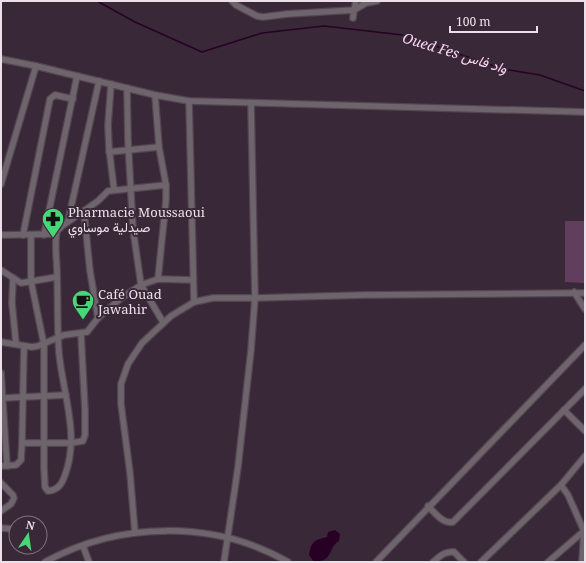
<svg xmlns="http://www.w3.org/2000/svg" width="586" height="563" viewBox="0 0 586 563" font-family="'Noto Serif',Vazirmatn,serif">
<rect width="100%" height="100%" fill="#392837"/>
<polygon fill="#623e5e" points="565,221 585,221 585,283 565,282"/>
<path fill="#280026" d="M335,530L340,534L339,541C331,545 332,555 324,560C322,561 317,561 314,562L309,555C311,542 314,540 327,537L328,532Z"/>
<g fill="none" stroke-linecap="round" stroke-linejoin="round">
<polyline stroke="#280026" stroke-width="1.5" points="97,1 135,22 202,52 262,33 324,26 403,35 503,69 540,75 585,91"/>
<g stroke="#554553" stroke-width="8">
<g id="street">
<polyline points="232,1 236,5 257,16 263,17 287,14 354,10 356,1"/>
<polyline points="353,18 354,10 366,3 377,1"/>
<polyline points="1,59 36,66 155,95 189,101 585,112"/>
<polyline points="111,84 108,125 109,148 114,189"/>
<polyline points="127,88 128,141 133,229 141,285 163,322"/>
<polyline points="155,95 159,147 166,185"/>
<polyline points="189,101 194,302"/>
<polyline points="109,152 159,147"/>
<polyline points="1,184 36,66"/>
<polyline points="84,212 90,271 98,318"/>
<polyline points="68,221 99,81"/>
<polyline points="1,235 56,234"/>
<polyline points="23,235 50,99 55,95 73,99"/>
<path d="M31,235V281L44,345V468L45,487L48,491C58,490 62,484 65,475C80,435 63,394 59,353C57,326 58,300 57,273C57,260 54,244 57,231L62,226L98,201L108,191L166,185V200L158,279"/>
<polyline points="44,235 77,76"/>
<polyline points="1,270 21,283 57,277"/>
<polyline points="13,278 12,303 16,344"/>
<polyline points="574,292 585,309"/>
<polyline points="1,342 32,347 38,346 64,335 87,332 98,318 120,299 141,285 158,279 193,280"/>
<polyline points="1,373 7,466"/>
<polyline points="3,398 66,395"/>
<polyline points="564,410 585,431"/>
<polyline points="22,443 71,443 83,441 85,435 85,410 81,334"/>
<polyline points="1,466 16,465 21,460 22,443 24,346"/>
<polyline points="1,483 13,495 14,498 11,504 1,511"/>
<polyline points="561,485 568,495 584,531 582,562"/>
<path d="M428,506C435,513 443,524 453,522L585,389"/>
<polyline points="1,528 13,529"/>
<polyline points="135,533 130,473 121,404 121,384 128,364 142,343 171,316 194,302 213,298 255,298 364,295 585,293"/>
<polyline points="83,546 89,562"/>
<path d="M45,562C119,521 215,520 288,562"/>
<polyline points="224,562 238,467 251,350 255,298 251,103"/>
<polyline points="376,562 585,345"/>
<path d="M433,562C440,556 445,551 454,552L464,562"/>
<polyline points="481,562 561,485 585,456"/>
<polyline points="548,562 585,530"/>
</g>
</g>
<use href="#street" stroke="#6e656c" stroke-width="5.5"/>
</g>
<defs>
<g id="pharmacy-pin" transform="scale(1.15)"><path d="M0 17L-7.5 6A9.5 9.5 0 1 1 7.5 6Z" fill="#47d779" stroke="#392837"/><path d="M-2-6h4v4h4v4h-4v4h-4v-4h-4v-4h4Z" fill="#111"/></g>
<g id="cafe-pin" transform="scale(1.15)"><path d="M0 17L-7.5 6A9.5 9.5 0 1 1 7.5 6Z" fill="#47d779" stroke="#392837"/><path d="M-5.5-4.5H6V0H3Q3 3.5 0 3.5H-2.5Q-5.5 3.5-5.5 0ZM3-3.2v2h1.7v-2ZM-6 4.5H4V6H-6Z" fill="#111"/></g>
</defs>
<g fill-rule="evenodd">
<use href="#pharmacy-pin" x="53" y="219"/>
<use href="#cafe-pin" x="83" y="301"/>
</g>
<g text-anchor="middle" stroke-width="4" stroke-linejoin="round" paint-order="stroke">
<g font-size="13" fill="#ebe0e9" stroke="#392837" text-anchor="start">
<text x="68" y="217">Pharmacie Moussaoui<tspan x="68" dy="15">صيدلية موساوي</tspan></text>
<text x="98" y="299">Café Ouad<tspan x="98" dy="15">Jawahir</tspan></text>
</g>
<g font-size="14" font-style="italic" fill="#fad4f4" stroke="#392837">
<text transform="translate(455 53) rotate(17)" y="5">Oued Fes واد فاس</text>
</g>
</g>
<rect width="586" height="563" fill="none" stroke="#ebe0e9" stroke-width="4"/>
<g transform="translate(28 535) rotate(13)"><circle r="19" fill="#392837" stroke="#80727e"/>
<path d="M0-3L7 15L0 10L-7 15Z" fill="#47d779"/>
<text y="-6" font-size="11" font-weight="bold" text-anchor="middle" fill="#ebe0e9">N</text>
</g>
<path d="M450 26v6h87v-6" fill="none" stroke="#ebe0e9" stroke-width="2"/>
<text x="456" y="26" font-size="12" fill="#ebe0e9" stroke="#392837" stroke-width="3" paint-order="stroke">100 m</text>
</svg>
